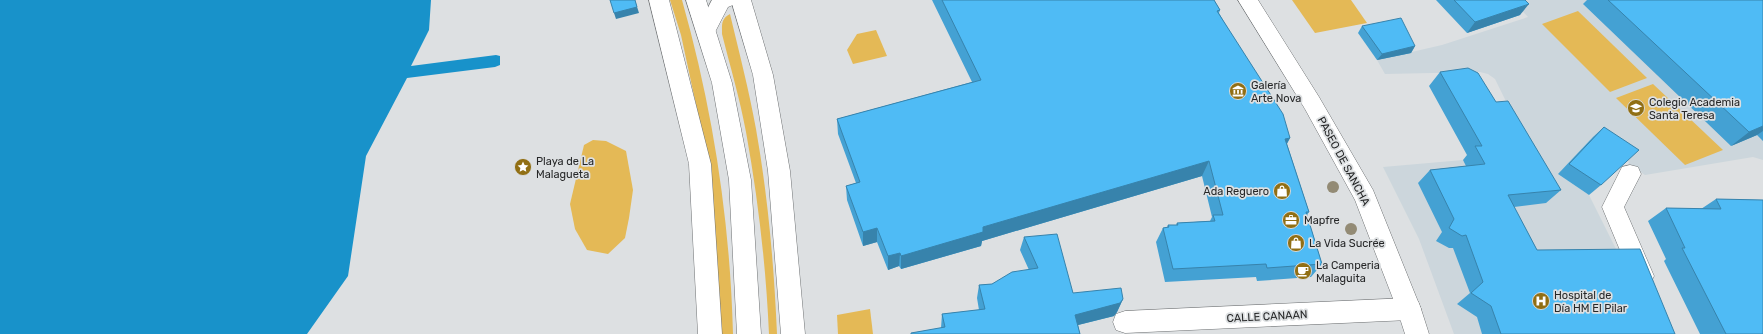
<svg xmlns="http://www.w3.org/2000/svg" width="1763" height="334" viewBox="0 0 1763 334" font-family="Rubik,sans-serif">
<rect width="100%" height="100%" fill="#dde0e2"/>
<polygon fill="#ccd6dc" points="1512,0 1738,0 1763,9 1763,160 1753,157 1645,175 1628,163 1629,162 1627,160 1558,174 1589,195 1622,261 1653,334 1454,334 1419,239 1383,167 1463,160 1528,146 1495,79 1488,74 1480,72 1385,74 1377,60 1442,45 1528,17"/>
<g fill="#e4b956">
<path d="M670,0H682C713,110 730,220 733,334H718L701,128L681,35Z"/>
<polygon points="1292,0 1351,0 1367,23 1315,33"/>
<polygon points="1578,11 1647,78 1610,92 1542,24"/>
<path d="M730,14C739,52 749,90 756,129C768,197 774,265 777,334H769C766,266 758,198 746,132C740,99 730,66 722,34C722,24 721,19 730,14Z"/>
<polygon points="876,30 887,56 853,64 847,50 857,34"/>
<polygon points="1653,84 1723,150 1685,165 1616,98"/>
<polygon points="593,140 606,141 626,151 633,190 629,218 625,238 608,254 587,250 575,229 570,204 584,145"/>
<polygon points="870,309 873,334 838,334 837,315"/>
</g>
<polygon fill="#1892ca" points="0,0 431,0 429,30 411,66 496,55 500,56 500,65 495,67 407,78 366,156 348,276 307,334 0,334"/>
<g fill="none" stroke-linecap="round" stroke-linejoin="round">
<g stroke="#6f7274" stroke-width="1">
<polygon id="pedestrian" points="649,0 669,0 711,164 722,334 698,334 689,164"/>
</g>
<g stroke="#6f7274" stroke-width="1">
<g id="minor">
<polygon points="712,0 736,0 733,5 728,7 714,34 707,37 700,34 697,29"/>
<polygon points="1630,165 1638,167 1641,174 1624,207 1654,276 1650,284 1642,287 1634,284 1602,207 1622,167"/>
<polygon points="1409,298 1418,301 1421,309 1418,317 1409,320 1125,333 1116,330 1113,322 1116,314 1125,311"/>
</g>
</g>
<g stroke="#6f7274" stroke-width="1">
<polygon id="secondary" points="1238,0 1258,0 1319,97 1373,190 1421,309 1429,334 1405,334 1397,309 1355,200 1305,109"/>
</g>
<g stroke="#6f7274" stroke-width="1">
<g id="primary">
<polygon points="686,0 706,0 732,83 751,180 761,334 737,334 729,180 712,83"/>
<polygon points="731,0 751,0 773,75 790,171 805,334 781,334 768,171 753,75"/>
</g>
</g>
<use href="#pedestrian" fill="#fff" fill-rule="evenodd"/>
<use href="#minor" fill="#fff" fill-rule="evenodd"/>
<use href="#secondary" fill="#fff" fill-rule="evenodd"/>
<use href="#primary" fill="#fff" fill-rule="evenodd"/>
</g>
<g fill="#938b75">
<circle cx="1333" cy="187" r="6"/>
<circle cx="1351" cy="229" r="6"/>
</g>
<g fill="#44a1d3">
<polygon points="932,0 1214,0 1220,10 1219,13 1290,138 1287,144 1309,212 1307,215 1322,264 1311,277 1257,281 1256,277 1165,282 1156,242 1163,228 1167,227 1168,225 1176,225 1177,223 1210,221 1212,217 1202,176 982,241 981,246 901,269 899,266 888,270 877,242 863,246 847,200 846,186 856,183 838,134 837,119 972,82"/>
<polygon points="1436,0 1525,0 1520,15 1467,33"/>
<polygon points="1587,0 1763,0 1763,141 1757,135 1731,146 1583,4"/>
<polygon points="1362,26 1415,46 1411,53 1377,60 1358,33"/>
<polygon points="1440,72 1496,102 1561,190 1546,203 1514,207 1537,250 1675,334 1482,334 1477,317 1457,304 1470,293 1453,248 1449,248 1436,241 1442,232 1418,183 1430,170 1466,166 1463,160 1467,155 1429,86"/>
<polygon points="1604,127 1601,185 1589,195 1558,174 1593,137"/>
<polygon points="1716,199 1763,200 1763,334 1700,334 1664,261 1666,259 1648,221 1666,208 1701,209"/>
<polygon points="1024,237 1073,293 1123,299 1117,312 1114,316 1078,325 1080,334 911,334 911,333 941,328 942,314 979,310 977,298 979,285 992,284 1029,270 1020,250"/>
</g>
<g fill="#3783ac">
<polygon points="635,0 639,13 616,19 614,13"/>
<polygon points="1529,4 1520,15 1467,33 1475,22"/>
<polygon points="1415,46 1411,53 1377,60 1382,54"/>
<polygon points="1763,126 1763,131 1757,135 1731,146 1749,132"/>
<polygon points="1290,138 1281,153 1285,139"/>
<polygon points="1209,161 1202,176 982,241 981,246 901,269 901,256 983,227"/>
<polygon points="877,228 877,242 863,246 863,232"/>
<polygon points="900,253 899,266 888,270 888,256"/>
<polygon points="1123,299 1117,312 1114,316 1070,327 1075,315"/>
</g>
<g fill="#4fbbf5" stroke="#3783ac">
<polygon points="610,0 635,0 637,7 614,13"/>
<polygon points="942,0 1214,0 1220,10 1217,11 1283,114 1290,138 1285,139 1309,212 1306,212 1322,264 1267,268 1266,264 1173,269 1163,228 1169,227 1168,225 1178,225 1177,223 1215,221 1213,215 1223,215 1209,161 983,227 983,232 901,256 900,253 888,256 877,228 863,232 846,186 860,182 837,119 981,80"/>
<polygon points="1454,0 1525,0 1529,4 1475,22"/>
<polygon points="1608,0 1763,0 1763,126 1749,132"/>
<polygon points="1401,18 1415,46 1382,54 1362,26"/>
<polygon points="1468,68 1478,73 1496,102 1508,101 1561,190 1508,195 1537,250 1640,249 1675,334 1501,334 1491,306 1471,293 1483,282 1466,235 1462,236 1449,228 1454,219 1430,170 1485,164 1475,146 1482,146 1440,72"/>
<polygon points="1604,127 1639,150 1601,185 1569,164"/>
<polygon points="1716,199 1763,200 1763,334 1726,334 1682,248 1685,248 1666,208 1721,209"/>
<polygon points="1057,234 1073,293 1121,288 1123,299 1120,303 1075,315 1080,334 911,334 911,333 945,327 942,314 985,309 979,285 992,284 1012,272 1038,268 1024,237"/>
</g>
<defs>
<g id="museum-disc" transform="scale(0.9)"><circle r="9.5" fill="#916f14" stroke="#dde0e2"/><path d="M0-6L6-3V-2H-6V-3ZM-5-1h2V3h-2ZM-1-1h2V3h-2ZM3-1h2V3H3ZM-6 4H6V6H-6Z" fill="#fff"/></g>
<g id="university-disc" transform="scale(0.9)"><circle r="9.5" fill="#916f14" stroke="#dde0e2"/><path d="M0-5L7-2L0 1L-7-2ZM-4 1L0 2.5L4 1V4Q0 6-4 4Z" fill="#fff"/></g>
<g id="sight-disc" transform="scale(0.9)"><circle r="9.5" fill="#916f14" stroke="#dde0e2"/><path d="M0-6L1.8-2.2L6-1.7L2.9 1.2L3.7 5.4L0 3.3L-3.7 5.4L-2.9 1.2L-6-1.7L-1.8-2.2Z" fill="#fff"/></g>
<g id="shop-disc" transform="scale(0.9)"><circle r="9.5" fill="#916f14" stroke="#dde0e2"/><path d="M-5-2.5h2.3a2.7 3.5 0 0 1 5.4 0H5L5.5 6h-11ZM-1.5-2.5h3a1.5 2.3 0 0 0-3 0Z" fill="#fff"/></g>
<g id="office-disc" transform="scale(0.9)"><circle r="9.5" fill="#916f14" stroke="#dde0e2"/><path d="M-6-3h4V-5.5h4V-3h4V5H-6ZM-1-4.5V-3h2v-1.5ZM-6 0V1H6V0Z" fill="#fff"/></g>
<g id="cafe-disc" transform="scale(0.9)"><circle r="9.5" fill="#916f14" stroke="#dde0e2"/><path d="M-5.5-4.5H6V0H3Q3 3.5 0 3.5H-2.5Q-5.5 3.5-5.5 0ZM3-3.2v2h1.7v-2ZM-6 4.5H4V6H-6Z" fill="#fff"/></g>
<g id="hospital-disc" transform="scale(0.9)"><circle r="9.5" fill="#916f14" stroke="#dde0e2"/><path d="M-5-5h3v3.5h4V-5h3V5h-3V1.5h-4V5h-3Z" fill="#fff"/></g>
</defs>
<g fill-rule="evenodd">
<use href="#museum-disc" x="1238" y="91"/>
<use href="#university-disc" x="1636" y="108"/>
<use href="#sight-disc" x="523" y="167"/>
<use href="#shop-disc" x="1282" y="191"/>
<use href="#office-disc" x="1291" y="220"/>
<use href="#shop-disc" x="1296" y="243"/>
<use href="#cafe-disc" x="1303" y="271"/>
<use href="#hospital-disc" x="1541" y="301"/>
</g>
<g text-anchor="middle" stroke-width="3.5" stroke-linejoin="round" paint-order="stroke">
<g font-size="11" fill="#262728" stroke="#dde0e2" text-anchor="start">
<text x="1251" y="89">Galería<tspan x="1251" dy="13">Arte Nova</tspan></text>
<text x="1649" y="106">Colegio Academia<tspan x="1649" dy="13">Santa Teresa</tspan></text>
<text x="536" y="165">Playa de La<tspan x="536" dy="13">Malagueta</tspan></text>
<text x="1269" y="195" text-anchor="end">Ada Reguero</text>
<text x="1304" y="224">Mapfre</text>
<text x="1309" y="247">La Vida Sucrée</text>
<text x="1316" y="269">La Camperia<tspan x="1316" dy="13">Malaguita</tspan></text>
<text x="1554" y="299">Hospital de<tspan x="1554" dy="13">Día HM El Pilar</tspan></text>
</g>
<g font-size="11" fill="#262728" stroke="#dde0e2">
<text transform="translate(1344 161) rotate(62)" y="4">PASEO DE SANCHA</text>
<text transform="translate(1267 316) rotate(-3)" y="4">CALLE CANAAN</text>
</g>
</g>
</svg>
